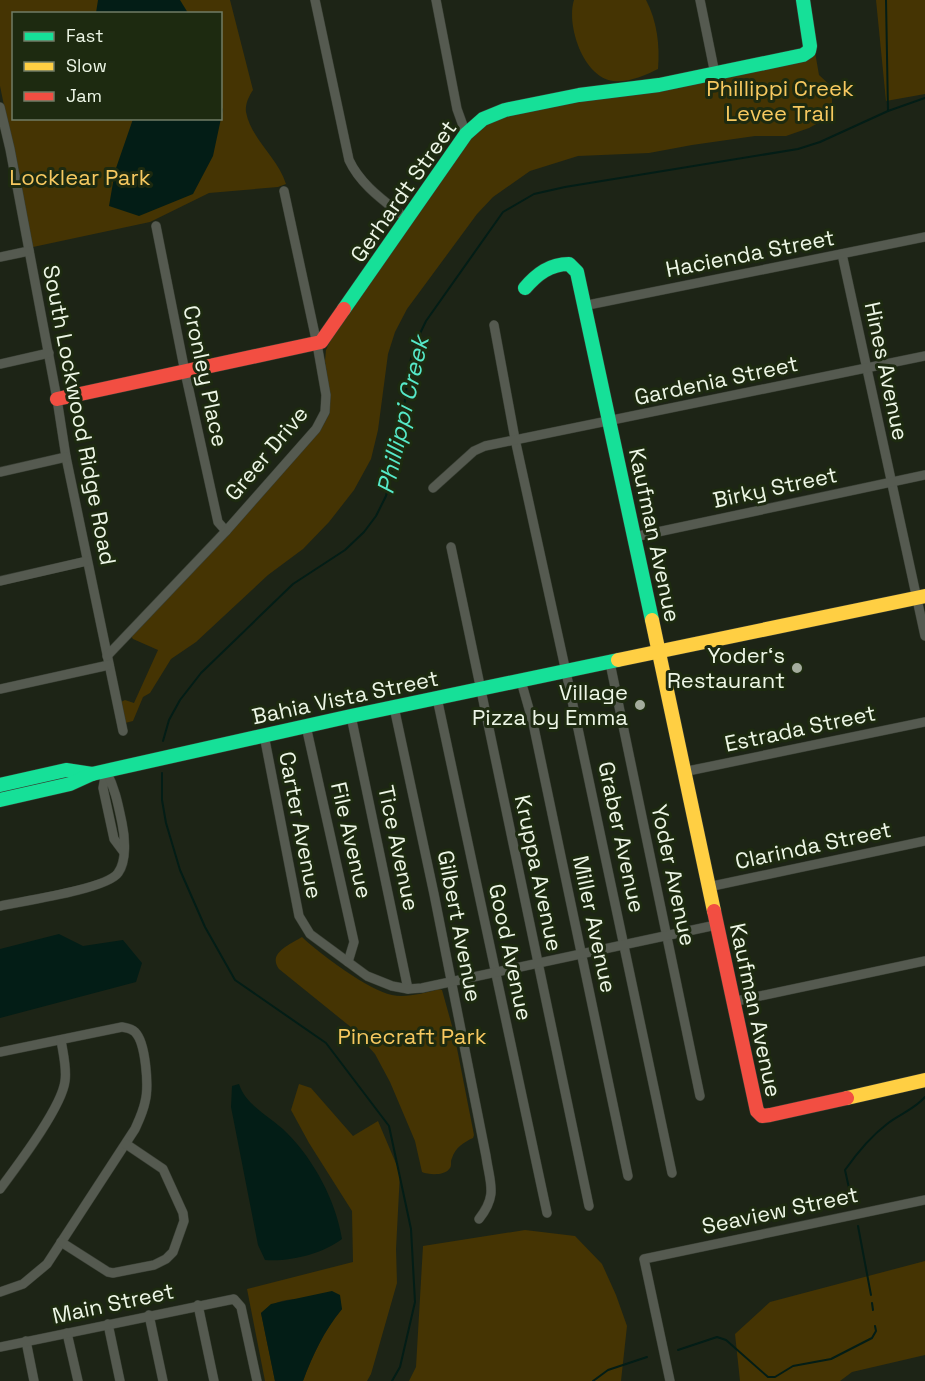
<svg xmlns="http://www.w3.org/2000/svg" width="925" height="1381" viewBox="0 0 925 1381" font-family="'Space Grotesk',sans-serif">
<rect width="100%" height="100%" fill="#1d2416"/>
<g fill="#453403" fill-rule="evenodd">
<path d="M0,0H230L253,90C249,96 245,104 246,112C251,139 278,158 286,184L278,187L209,193L150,222L33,247L0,86ZM14,14H220V118H14Z"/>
<path d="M574,0H646C657,21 660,45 658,69C646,75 628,83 613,81C583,77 566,25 574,0Z"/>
<polygon points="876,0 925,0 925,94 886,101"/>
<polygon points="815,52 819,75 832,87 832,104 827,118 809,128 786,136 755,136 692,145 649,153 578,156 530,171 493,197 477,214 407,309 395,332 388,354 378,430 371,459 354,490 329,522 303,549 268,575 196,642 171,659 150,693 143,697 133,721 125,723 121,702 125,700 134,703 158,650 133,639 131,636 253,507 320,431 330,413 330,395 325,361 326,350 331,339 465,141 493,118"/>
<path d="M302,937C320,954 368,990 392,995C406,998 425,993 439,989L442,990L454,1033L474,1135L473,1138C464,1142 455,1148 452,1158C450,1162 452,1165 450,1168C445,1176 429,1175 422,1172L415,1141L390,1082L375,1054L352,1028L279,969C267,953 291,944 302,937Z"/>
<path d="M299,1084L311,1088L353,1136L378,1121L400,1173L396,1249L397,1283L371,1374L367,1381H303C313,1354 324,1331 342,1309C313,1301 285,1290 261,1313L275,1381H265L247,1289L353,1262L352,1211L309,1143L291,1110Z"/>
<polygon points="525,1230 575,1236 602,1264 616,1295 627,1326 621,1381 409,1381 416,1367 423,1246"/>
<polygon points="925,1261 925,1355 852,1372 840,1381 740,1381 735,1334 770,1302"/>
</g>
<g fill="#031d16">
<polygon points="98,0 180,0 188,13 96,13"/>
<polygon points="221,107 223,109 213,156 193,194 139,216 109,206 115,171 133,119 220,118"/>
<polygon points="59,934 83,946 123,940 142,963 136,982 0,1018 0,949"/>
<path d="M239,1084C246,1106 271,1117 287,1133C314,1160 336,1201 342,1239C322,1254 290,1262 265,1260L258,1245L231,1107L232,1086Z"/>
<path d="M332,1291L340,1295L342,1309C324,1331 313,1354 303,1381H275L261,1313L271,1304Z"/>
</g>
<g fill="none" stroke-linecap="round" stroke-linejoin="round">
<g stroke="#031d16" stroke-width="2">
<polyline points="886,0 888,111"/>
<polyline points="163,741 169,720 180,700 201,673 293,584 345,550 364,532 376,516 386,496 401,432 409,367 414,346 426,321 503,212 534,194 565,187 798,149 820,142 888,111 925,98"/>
<polyline points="162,773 162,800 166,823 180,870 205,927 235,980 326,1043 389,1126 411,1229 415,1302 400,1367 392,1381"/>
<path d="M851,1197L845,1170C857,1153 870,1137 887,1124C899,1114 914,1110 925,1097"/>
<polyline points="858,1226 871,1295"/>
<polyline points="872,1303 873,1310"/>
<polyline points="678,1350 717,1337 726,1340 768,1377 775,1377 793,1366 831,1359 872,1338 876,1331 875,1326"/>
<polyline points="593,1381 608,1370 647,1357"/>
</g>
<g stroke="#393f34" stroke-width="10">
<g id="street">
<path d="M315,0L349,160C361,186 386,202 408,220"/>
<polyline points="436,0 457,109 466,134"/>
<polyline points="700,0 715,74"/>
<polyline points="0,107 10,149 57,399 66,457 123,731"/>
<polyline points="156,226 185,372 218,522 226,531"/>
<polyline points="842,254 925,636"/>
<polyline points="0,257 29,251"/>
<polyline points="583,306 925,237"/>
<polyline points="494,325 515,439 566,672 672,1173"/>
<polyline points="0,364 49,353"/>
<polyline points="0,472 66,457"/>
<polyline points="433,488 474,451 485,446 925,356"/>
<polyline points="634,537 925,475"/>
<polyline points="451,547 589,1206"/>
<polyline points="0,581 87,561"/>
<polyline points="107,656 226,531 316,429 325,412 326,395 317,344 284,191"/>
<polyline points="610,663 700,1096"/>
<polyline points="521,681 533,723 628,1176"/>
<polyline points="0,689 109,665"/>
<polyline points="437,698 547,1213"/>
<path d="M394,707L434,894L486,1156C490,1184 498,1195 479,1219"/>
<polyline points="351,716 408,989"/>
<polyline points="306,726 354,942 348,962"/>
<polyline points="264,735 299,916 310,934 367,976 392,986 408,989 422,988 716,925"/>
<polyline points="106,771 103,788 114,839 123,851"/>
<polyline points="683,772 925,722"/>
<polyline points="708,887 925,841"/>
<path d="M0,906C23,901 107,889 118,873C127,861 125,837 122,823C118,804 115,788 106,771"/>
<polyline points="732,1002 925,961"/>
<path d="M0,1052L122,1027C127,1028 131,1028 135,1032C146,1043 149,1087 145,1102C143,1112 139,1120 135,1129L47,1264L23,1284L0,1292"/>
<path d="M0,1189C17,1166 62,1107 65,1081C67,1068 63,1053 61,1040"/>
<polyline points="61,1242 108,1272 113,1273 154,1265 166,1259 173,1252 184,1221 183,1213 163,1169 126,1144"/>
<polyline points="198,1305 214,1381"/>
<polyline points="149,1315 163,1381"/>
<polyline points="108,1324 120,1381"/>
<polyline points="67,1333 78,1381"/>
<polyline points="26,1341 34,1381"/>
<polyline points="0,1347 234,1299 241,1307 257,1381"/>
<polyline points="670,1381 644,1259 925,1200"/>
</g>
</g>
<g stroke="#393f34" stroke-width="15">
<g id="fast">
<path d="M525,288C537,274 550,264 569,264L577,272L652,620"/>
<polyline points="344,309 466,134 483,119 505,110 579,95 659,85 803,55 809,51 810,46 803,0"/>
<polyline points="0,785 66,770 92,774"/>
<polyline points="0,800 70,784 92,774 351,716 618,660"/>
</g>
</g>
<g stroke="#393f34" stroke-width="15">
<g id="slow">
<polyline points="652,620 714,911"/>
<polyline points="618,660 925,596"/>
<polyline points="847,1098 925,1080"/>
</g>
</g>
<g stroke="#393f34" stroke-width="15">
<g id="jam">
<polyline points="57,399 321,342 344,309"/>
<polyline points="714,911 757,1111 762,1116 770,1115 847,1098"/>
</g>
</g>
<use href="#street" stroke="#555a50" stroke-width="9"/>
<use href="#fast" stroke="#16e098" stroke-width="14"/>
<use href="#slow" stroke="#ffcf43" stroke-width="14"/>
<use href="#jam" stroke="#f24e42" stroke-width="14"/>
</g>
<g fill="#a4ac9d" stroke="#1d2a10" stroke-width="2">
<circle cx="797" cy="668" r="6"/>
<circle cx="640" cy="705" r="6"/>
</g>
<g text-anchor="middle" stroke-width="6" stroke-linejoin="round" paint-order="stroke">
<g font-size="22" fill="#f7c960" stroke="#1d2a10">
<text x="780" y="96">Phillippi Creek<tspan x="780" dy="25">Levee Trail</tspan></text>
<text x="80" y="185">Locklear Park</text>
<text x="412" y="1044">Pinecraft Park</text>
</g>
<g font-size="22" fill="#edf6e6" stroke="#1d2a10">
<text transform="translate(403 191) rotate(-55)" y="8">Gerhardt Street</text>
<text transform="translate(750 253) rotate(-11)" y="8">Hacienda Street</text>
<text transform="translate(887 371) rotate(78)" y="8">Hines Avenue</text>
<text transform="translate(206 376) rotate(78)" y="8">Cronley Place</text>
<text transform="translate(716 380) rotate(-12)" y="8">Gardenia Street</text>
<text transform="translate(80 415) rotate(79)" y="8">South Lockwood Ridge Road</text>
<text transform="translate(266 453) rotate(-50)" y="8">Greer Drive</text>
<text transform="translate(775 487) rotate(-12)" y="8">Birky Street</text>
<text transform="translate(655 535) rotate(78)" y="8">Kaufman Avenue</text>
<text transform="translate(345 697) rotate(-12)" y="8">Bahia Vista Street</text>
<text transform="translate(800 728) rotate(-12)" y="8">Estrada Street</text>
<text transform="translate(301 825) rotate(79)" y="8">Carter Avenue</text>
<text transform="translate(622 837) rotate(78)" y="8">Graber Avenue</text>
<text transform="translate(352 840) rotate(77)" y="8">File Avenue</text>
<text transform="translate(813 845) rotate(-12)" y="8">Clarinda Street</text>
<text transform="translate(399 848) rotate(78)" y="8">Tice Avenue</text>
<text transform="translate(539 873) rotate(78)" y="8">Kruppa Avenue</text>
<text transform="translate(674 875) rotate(78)" y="8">Yoder Avenue</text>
<text transform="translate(595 924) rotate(78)" y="8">Miller Avenue</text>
<text transform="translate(460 926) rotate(79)" y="8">Gilbert Avenue</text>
<text transform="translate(511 952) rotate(78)" y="8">Good Avenue</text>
<text transform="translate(756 1010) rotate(78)" y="8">Kaufman Avenue</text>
<text transform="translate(780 1210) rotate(-12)" y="8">Seaview Street</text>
<text transform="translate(113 1303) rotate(-12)" y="8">Main Street</text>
</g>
<g font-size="22" fill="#edf6e6" stroke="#1d2a10" text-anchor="end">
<text x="785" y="663">Yoder‘s<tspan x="785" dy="25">Restaurant</tspan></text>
<text x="628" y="700">Village<tspan x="628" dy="25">Pizza by Emma</tspan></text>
</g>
<g font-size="24" font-style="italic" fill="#56e9c9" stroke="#1d2a10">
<text transform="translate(403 415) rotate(-77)" y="8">Phillippi Creek</text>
</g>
</g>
<rect x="12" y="12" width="210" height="108" fill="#1d2a10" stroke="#707c66" stroke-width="1.5"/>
<rect x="24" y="32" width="30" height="9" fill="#16e098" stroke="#707c66" stroke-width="1.5"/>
<text x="66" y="42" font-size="18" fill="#edf6e6">Fast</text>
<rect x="24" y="62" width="30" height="9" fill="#ffcf43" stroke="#707c66" stroke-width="1.5"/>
<text x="66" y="72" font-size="18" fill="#edf6e6">Slow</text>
<rect x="24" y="92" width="30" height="9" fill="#f24e42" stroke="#707c66" stroke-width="1.5"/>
<text x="66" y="102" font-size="18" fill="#edf6e6">Jam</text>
</svg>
